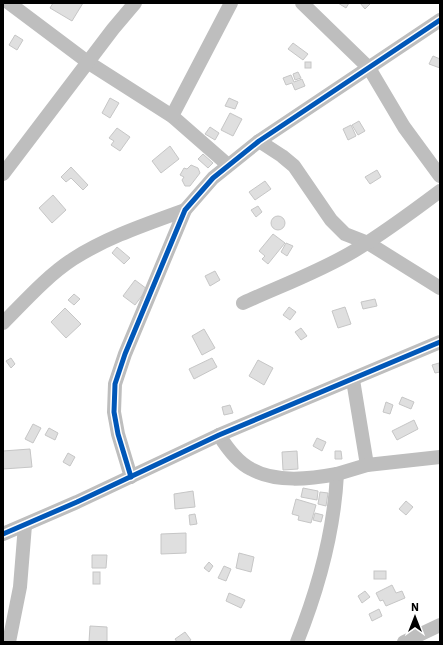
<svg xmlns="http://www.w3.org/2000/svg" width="443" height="645" viewBox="0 0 443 645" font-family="'IBM Plex Sans',sans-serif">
<rect width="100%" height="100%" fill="#fff"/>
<g fill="#dfdfdf" stroke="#c6c6c6">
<polygon points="53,3 83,3 72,21 50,8"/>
<polygon points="338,3 349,3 346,8"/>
<polygon points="360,3 371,3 365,9"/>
<polygon points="15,35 23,40 17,50 9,45"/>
<polygon points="293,43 308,54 303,60 288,49"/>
<polygon points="433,56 440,59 440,68 429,64"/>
<rect x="305" y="62" width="6" height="6"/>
<polygon points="298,72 301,78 295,80 293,74"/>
<polygon points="291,75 294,82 302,79 305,86 295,90 292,83 286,85 283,78"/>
<polygon points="110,98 119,103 110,118 102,113"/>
<polygon points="229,98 238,102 235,109 225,106"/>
<polygon points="230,113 242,119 233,136 221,130"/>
<polygon points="359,121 365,131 358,135 352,125"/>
<polygon points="351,125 356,136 348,140 343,129"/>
<polygon points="210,127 219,133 215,140 205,134"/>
<polygon points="117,128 130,137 120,151 111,145 114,141 109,138"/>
<polygon points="170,146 179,159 161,173 152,161"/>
<polygon points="203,154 213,163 208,168 198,159"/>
<polygon points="191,165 198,168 200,173 190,186 185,186 182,180 184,177 180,175 184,168 187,169"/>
<polygon points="71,167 88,185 83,190 71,178 66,182 61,177"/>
<polygon points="377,170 381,177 370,184 365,177"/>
<polygon points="265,181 271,189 255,200 249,192"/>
<polygon points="53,195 66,210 52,223 39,208"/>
<polygon points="258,206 262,212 256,217 251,210"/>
<circle cx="278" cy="223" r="7"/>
<polygon points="273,234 285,243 268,264 262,259 265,256 259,251"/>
<polygon points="286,243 293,246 287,256 281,252"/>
<polygon points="117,247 130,258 124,264 112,253"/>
<polygon points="215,271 220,280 210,286 205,276"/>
<polygon points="135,280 147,289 135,305 123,296"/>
<polygon points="74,294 80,299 74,305 68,300"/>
<polygon points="375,299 377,306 363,309 361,302"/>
<polygon points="289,307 296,312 290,320 283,315"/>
<polygon points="345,307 351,324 338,328 332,311"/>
<polygon points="65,308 81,324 66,338 51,322"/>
<polygon points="301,328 307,336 301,340 295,332"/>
<polygon points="204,329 215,348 202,355 192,336"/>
<polygon points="11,358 15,364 11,368 6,361"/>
<polygon points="212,358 217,367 194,379 189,369"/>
<polygon points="258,360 273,368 264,385 249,376"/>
<polygon points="439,363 440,372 435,373 432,365"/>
<polygon points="402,397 414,402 411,409 399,404"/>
<polygon points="386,402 393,405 390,414 383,412"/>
<polygon points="230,405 233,413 224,415 222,407"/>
<polygon points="414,420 418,429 397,440 392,431"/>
<polygon points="33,424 41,428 33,443 25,439"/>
<polygon points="49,428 58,433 55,440 45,435"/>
<polygon points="317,438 326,442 322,451 313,446"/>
<polygon points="30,449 32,467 3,469 3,451"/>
<polygon points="297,451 298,469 283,470 282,452"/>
<polygon points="335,451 341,451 342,459 335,459"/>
<polygon points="68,453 75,457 70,466 63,462"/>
<polygon points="303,488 318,491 317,500 301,497"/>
<polygon points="193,491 195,507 175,509 174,494"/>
<polygon points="320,492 328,493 326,506 318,504"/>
<polygon points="296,499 316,505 311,523 298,520 299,516 292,514"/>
<polygon points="406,501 413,507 406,515 399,509"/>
<polygon points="315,513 323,515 321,522 313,520"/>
<polygon points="195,514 197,524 190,525 189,515"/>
<polygon points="186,533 186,553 161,554 161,534"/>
<polygon points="239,553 254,557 251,572 236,568"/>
<polygon points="92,555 107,555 106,568 92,568"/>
<polygon points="209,562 213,566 209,572 204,568"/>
<polygon points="224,566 231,569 226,581 218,578"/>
<rect x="374" y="571" width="12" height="8"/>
<rect x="93" y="572" width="7" height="12"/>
<polygon points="392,585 396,593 402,591 405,598 386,606 383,600 380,601 376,593"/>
<polygon points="365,591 370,597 362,603 358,596"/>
<polygon points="229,593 245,600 241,608 226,601"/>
<polygon points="379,609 382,616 372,621 369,614"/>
<polygon points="90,626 107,627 107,642 89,642"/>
<polygon points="185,632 191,640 188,642 177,642 175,639"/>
</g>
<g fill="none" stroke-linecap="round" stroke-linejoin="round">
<g stroke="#bebebe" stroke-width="14">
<polyline points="9,3 89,63 172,116 228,165"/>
<polyline points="302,3 369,68 404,127 440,176"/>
<polyline points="172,116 231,3"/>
<polyline points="259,141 282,156 294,166 331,220 345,234 368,243 440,288"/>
<polyline points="3,174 113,29 135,3"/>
<path d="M243,303C280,286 319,272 354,251C384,233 412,212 440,191"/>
<path d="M3,323C25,301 47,276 73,259C107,237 147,224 185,210"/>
<polyline points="353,380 367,465"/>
<path d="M219,435C227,448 237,462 251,469C276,483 310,479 337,474C334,533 319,587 297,642"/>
<polyline points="337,474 367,465 440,457"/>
<polyline points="131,477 118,434 114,412 115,384 125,354 185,210 213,178 259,141 440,20"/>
<polyline points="3,534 77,502 219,435 440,342"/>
<polyline points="9,642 20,587 25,525"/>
<polyline points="404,642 440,625"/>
</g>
<g stroke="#fff" stroke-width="8">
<g id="cycleway">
<polyline points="131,477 118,434 114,412 115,384 125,354 185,210 213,178 259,141 440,20"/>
<polyline points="3,534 77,502 219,435 440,342"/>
</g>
</g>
<use href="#cycleway" stroke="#0057b8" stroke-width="5"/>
</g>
<rect width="443" height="645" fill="none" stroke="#000000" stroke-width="8"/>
<g transform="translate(415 617)" stroke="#ffffff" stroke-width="3" paint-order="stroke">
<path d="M0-3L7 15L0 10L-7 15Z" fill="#000000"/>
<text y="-6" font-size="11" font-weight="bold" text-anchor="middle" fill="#000000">N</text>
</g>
</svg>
